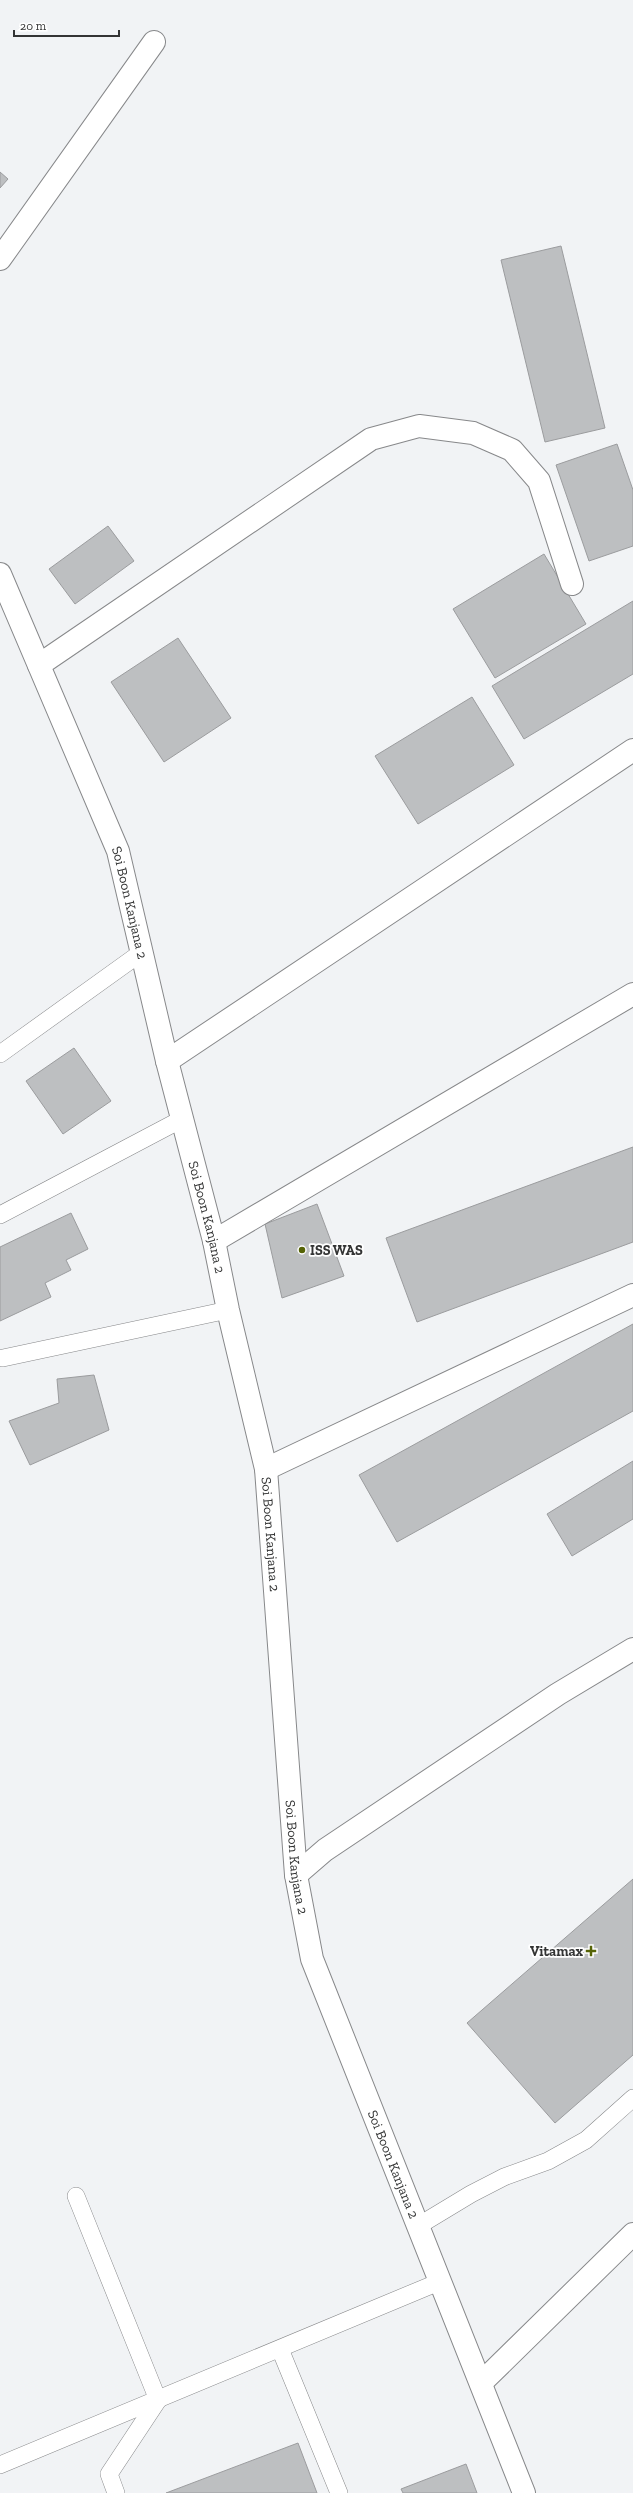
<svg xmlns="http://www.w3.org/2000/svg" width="633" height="2493" viewBox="0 0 633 2493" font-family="'Zilla Slab',serif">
<rect width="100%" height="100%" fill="#f1f3f5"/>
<g fill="#bdbfc1" stroke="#9b9c9e">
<polygon points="0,172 8,179 0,188"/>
<polygon points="561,246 605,428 545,442 501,260"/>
<polygon points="617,444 633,490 633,546 589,561 556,465"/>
<polygon points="108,526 134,561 75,604 49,569"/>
<polygon points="544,554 586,624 495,678 453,609"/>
<polygon points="633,601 633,674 524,739 492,686"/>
<polygon points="178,638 231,718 164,762 111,682"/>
<polygon points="472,697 514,765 418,824 375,756"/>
<polygon points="74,1048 111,1101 63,1134 26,1081"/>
<polygon points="633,1147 633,1242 417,1322 386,1238"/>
<polygon points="317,1204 344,1276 282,1298 265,1224"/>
<polygon points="71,1213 88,1249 66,1260 71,1270 45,1283 51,1297 0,1321 0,1247"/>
<polygon points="633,1324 633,1411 397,1542 359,1475"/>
<polygon points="94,1375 109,1430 30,1465 9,1421 59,1403 57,1379"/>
<polygon points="633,1461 633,1519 572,1556 547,1514"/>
<polygon points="633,1879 633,2055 555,2123 467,2023"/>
<polygon points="298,2443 317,2493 166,2493"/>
<polygon points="466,2464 477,2493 403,2493 401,2489"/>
</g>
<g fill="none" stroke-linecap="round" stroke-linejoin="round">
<g stroke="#87888a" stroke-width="18">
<g id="lane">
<polyline points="0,1054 142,952"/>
<polyline points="0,1215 182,1119"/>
<polyline points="3,1358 228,1310"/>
<polyline points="76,2196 158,2400"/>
<polyline points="418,2226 471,2194 504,2177 548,2161 586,2140 633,2098"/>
<polyline points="280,2349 339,2493"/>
<polyline points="0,2465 439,2282"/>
<polyline points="116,2493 109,2474 158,2400"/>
</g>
</g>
<g stroke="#87888a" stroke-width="24">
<g id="street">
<polyline points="0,259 154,42"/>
<path id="s1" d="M0,574L118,851L167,1061L214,1241L228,1310L266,1469L296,1875L312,1959L524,2493"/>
<polyline points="39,665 371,439 419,426 473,433 512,450 539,481 572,584"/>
<polyline points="167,1061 633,750"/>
<polyline points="214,1241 633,994"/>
<polyline points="266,1469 633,1295"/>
<polyline points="296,1875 325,1850 558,1694 633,1649"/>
<polyline points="481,2383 633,2234"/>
</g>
</g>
<use href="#lane" stroke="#fff" stroke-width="17"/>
<use href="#street" stroke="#fff" stroke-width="22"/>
</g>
<g fill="#556306" stroke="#fff" stroke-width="1.5">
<circle cx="302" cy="1250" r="4"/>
<path d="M589 1945h4v4h4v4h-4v4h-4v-4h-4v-4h4z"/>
</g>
<g text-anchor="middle" stroke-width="3.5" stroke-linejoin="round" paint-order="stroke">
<g font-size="14" fill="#333434" stroke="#fff">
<text dy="5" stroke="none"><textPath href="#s1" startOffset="354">Soi Boon Kanjana 2</textPath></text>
<text dy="5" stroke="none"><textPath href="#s1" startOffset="678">Soi Boon Kanjana 2</textPath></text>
<text dy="5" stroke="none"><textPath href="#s1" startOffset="1002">Soi Boon Kanjana 2</textPath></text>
<text dy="5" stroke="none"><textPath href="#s1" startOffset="1326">Soi Boon Kanjana 2</textPath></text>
<text dy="5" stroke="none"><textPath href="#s1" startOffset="1650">Soi Boon Kanjana 2</textPath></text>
</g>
<g font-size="14" font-weight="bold" fill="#333434" stroke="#fff" text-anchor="start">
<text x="310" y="1255">ISS WAS</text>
<text x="583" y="1956" text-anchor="end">Vitamax</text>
</g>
</g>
<path d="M14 30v6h105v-6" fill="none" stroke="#333434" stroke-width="2"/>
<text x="20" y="30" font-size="12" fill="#333434" stroke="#ffffff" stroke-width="3" paint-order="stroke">20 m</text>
</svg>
